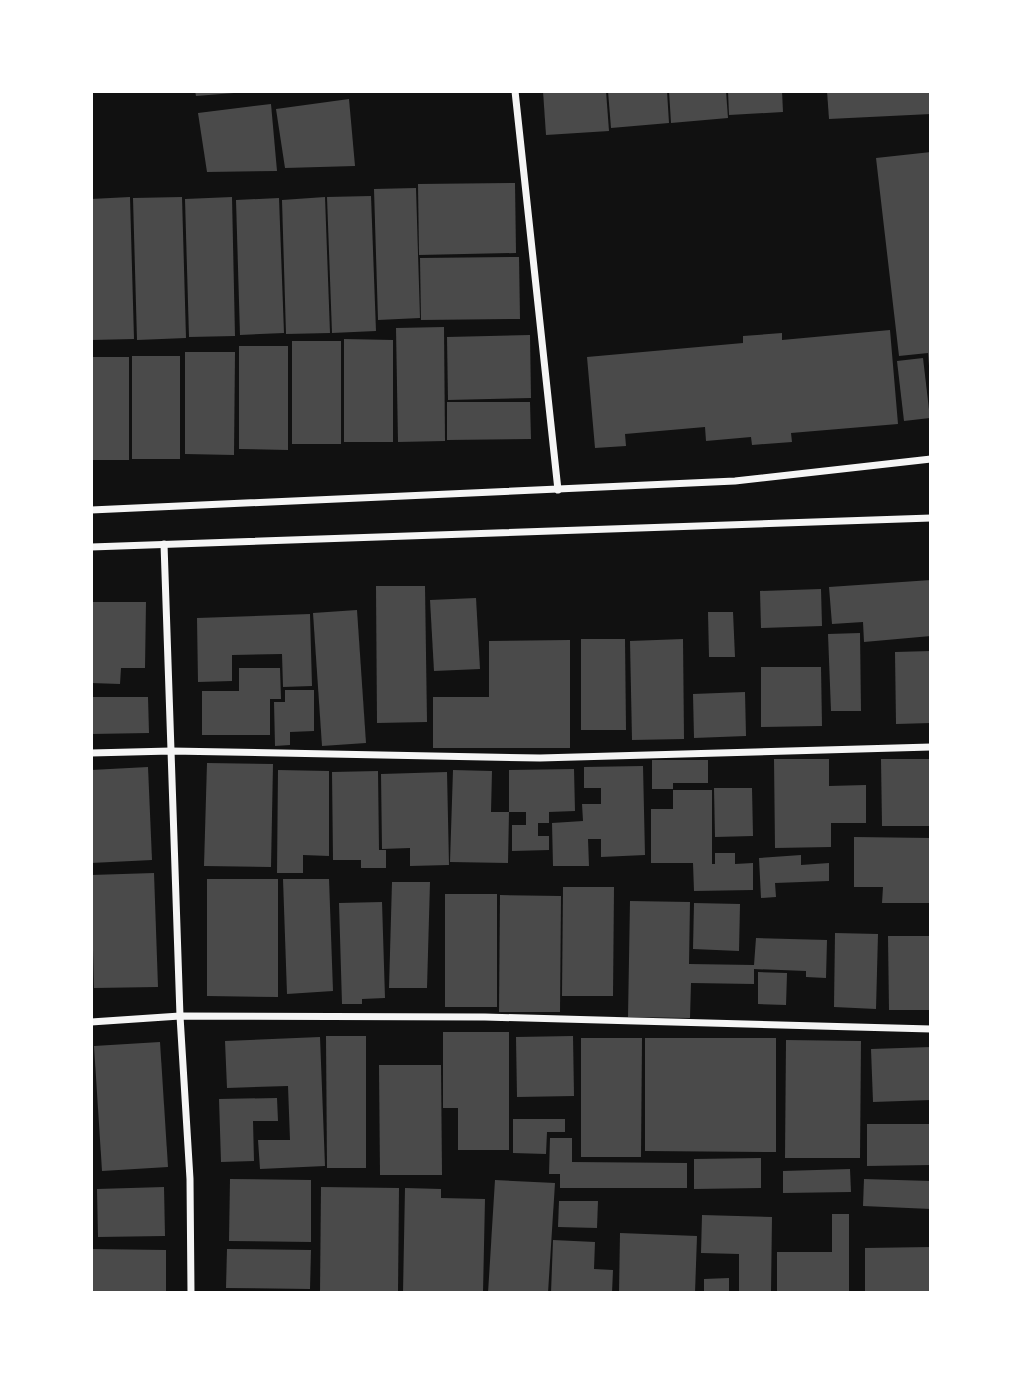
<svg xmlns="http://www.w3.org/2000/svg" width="1022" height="1384" viewBox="0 0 1022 1384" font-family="'Fira Sans Condensed',sans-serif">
<rect width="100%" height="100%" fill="#111"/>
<g fill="#4a4a4a">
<polygon points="195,91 234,91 234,93 196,96"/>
<polygon points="543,91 606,91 609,131 546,135"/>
<polygon points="608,91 667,91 669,123 611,128"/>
<polygon points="669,91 726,91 728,118 671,123"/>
<polygon points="728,91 782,91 783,112 729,115"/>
<polygon points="827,91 931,91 931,114 829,119"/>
<polygon points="349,99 355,166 285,168 276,109"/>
<polygon points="271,104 277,171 207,172 198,113"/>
<polygon points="931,152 931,365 929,366 928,353 899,356 876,158"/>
<polygon points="515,183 516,253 419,255 418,184"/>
<polygon points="416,188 420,318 378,320 374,189"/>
<polygon points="371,196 376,331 332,333 327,197"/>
<polygon points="130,197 134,339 91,340 91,199"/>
<polygon points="182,197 186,338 137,340 133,198"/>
<polygon points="232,197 235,336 189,337 185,199"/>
<polygon points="325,197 330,333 286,334 282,200"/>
<polygon points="279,198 284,333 240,335 236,200"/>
<polygon points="519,257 520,319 421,320 420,258"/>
<polygon points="444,327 445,441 398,442 396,328"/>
<polygon points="890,330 898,424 791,433 792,442 752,445 751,437 706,441 705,427 625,434 626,446 595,448 587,357 743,343 743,336 782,333 782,340"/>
<polygon points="530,335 531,398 448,400 447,337"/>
<polygon points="344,339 393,340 393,442 344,442"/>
<rect x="292" y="341" width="49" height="103"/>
<polygon points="239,346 288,346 288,450 239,449"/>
<polygon points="185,352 235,352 234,455 185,454"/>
<rect x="132" y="356" width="48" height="103"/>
<rect x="91" y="357" width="38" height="103"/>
<polygon points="923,358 930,418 904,421 897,361"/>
<polygon points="447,402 530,402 531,439 447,440"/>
<polygon points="931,580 931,636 864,642 863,622 832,624 829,587"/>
<polygon points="376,586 425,586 427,722 377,723"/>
<polygon points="821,589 822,626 761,628 760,591"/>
<polygon points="476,598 480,669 434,671 430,600"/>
<polygon points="91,602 146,602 145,668 121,668 120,684 91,683"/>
<polygon points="357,610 366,743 322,746 313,613"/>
<polygon points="708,612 733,612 735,657 709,657"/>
<polygon points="310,614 312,686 283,687 282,654 232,655 232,681 198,682 197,618"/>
<polygon points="860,633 861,711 831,711 828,634"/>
<polygon points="581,639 625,639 626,730 581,730"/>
<polygon points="683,639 684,739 632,740 630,641"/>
<polygon points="570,640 570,748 433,748 433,697 489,697 489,641"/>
<polygon points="931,651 931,723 896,724 895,652"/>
<polygon points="761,667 821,667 822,726 761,727"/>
<polygon points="239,668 280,668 281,699 270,699 270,735 202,735 202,691 239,691"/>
<polygon points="285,690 314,690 314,731 290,732 290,745 275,746 274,702 285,702"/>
<polygon points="745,692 746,736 694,738 693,694"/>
<polygon points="91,697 148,697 149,733 91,734"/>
<polygon points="774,759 829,759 829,786 866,785 866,823 831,823 831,847 775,848"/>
<polygon points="881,759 931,759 931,826 882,826"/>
<polygon points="652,760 708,760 708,783 673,783 673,789 652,789"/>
<polygon points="207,763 273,764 271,867 204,866"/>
<polygon points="643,766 645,855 601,857 601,839 588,839 589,866 553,866 552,823 583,821 582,804 601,804 601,788 584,788 584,767"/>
<polygon points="148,767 152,860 91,863 91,770"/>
<polygon points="574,769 575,811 549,812 549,823 538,823 538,836 549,836 549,850 512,851 512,825 526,825 526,812 509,812 509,770"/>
<polygon points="278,770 329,771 329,856 303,855 303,873 277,873"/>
<polygon points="453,770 492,771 491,812 509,812 508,863 450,862"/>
<polygon points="378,771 379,850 386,850 386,868 361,868 361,860 333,860 332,772"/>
<polygon points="447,772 449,865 410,866 410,848 382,849 381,774"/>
<polygon points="714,788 752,788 753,836 715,837"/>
<polygon points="673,790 712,790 712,864 715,864 715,853 735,853 735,864 753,863 753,890 694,891 693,863 651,863 651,809 673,809"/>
<polygon points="854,837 931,838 931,903 882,903 883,887 854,887"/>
<polygon points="801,855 801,865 829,863 829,881 775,883 776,897 761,898 759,858"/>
<polygon points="154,873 158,987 94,988 91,875"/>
<polygon points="207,879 278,879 278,997 207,996"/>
<polygon points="283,879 329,879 333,991 287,994"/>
<polygon points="392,882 430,882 427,988 389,988"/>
<polygon points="563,887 614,887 613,996 562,996"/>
<rect x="445" y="894" width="52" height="113"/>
<polygon points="500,895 561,896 560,1012 499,1012"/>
<polygon points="630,901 690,902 689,964 754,965 756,938 827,940 826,978 806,977 806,971 754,969 754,984 691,983 690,1018 628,1017"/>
<polygon points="382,902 385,998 362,999 362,1004 342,1004 339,903"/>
<polygon points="694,903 740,904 739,951 693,949"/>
<polygon points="835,933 878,934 876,1009 834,1007"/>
<polygon points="888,936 931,936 931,1010 889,1010"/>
<polygon points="758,972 787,973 786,1005 758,1004"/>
<polygon points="443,1032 509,1032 509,1150 458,1150 458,1108 443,1108"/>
<polygon points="326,1036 366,1036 366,1168 327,1168"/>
<polygon points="573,1036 574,1096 517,1097 516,1037"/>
<polygon points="320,1037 325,1166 260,1169 258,1140 290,1140 288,1086 227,1088 225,1041"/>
<polygon points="581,1038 642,1038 641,1157 581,1157"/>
<polygon points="645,1038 776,1038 776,1152 645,1151"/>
<polygon points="786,1040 861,1041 860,1158 785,1158"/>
<polygon points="160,1042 168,1167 102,1171 94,1046"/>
<polygon points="931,1047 931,1100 873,1102 871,1049"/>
<polygon points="379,1065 441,1065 442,1175 380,1175"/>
<polygon points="277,1098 278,1121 253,1121 254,1161 221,1162 219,1099"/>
<polygon points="513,1119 565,1119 565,1132 547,1132 546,1154 513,1153"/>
<polygon points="867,1124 931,1124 931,1165 867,1166"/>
<polygon points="550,1138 572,1138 572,1162 687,1163 687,1188 560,1188 560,1174 549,1174"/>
<polygon points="761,1158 761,1188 694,1189 694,1159"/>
<polygon points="850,1169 851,1192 783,1193 783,1171"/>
<polygon points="230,1179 311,1180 311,1242 229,1241"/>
<polygon points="864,1179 931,1181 931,1209 863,1206"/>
<polygon points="495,1180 555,1183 548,1293 488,1293"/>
<polygon points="164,1187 165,1236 98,1237 97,1189"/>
<polygon points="321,1187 399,1188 398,1293 320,1293"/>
<polygon points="405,1188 441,1189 441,1198 485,1199 483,1293 403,1293"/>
<polygon points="559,1201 598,1201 597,1228 558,1227"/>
<polygon points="832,1214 849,1214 849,1293 777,1293 777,1252 832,1252"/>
<polygon points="702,1215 772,1217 771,1293 739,1293 739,1254 701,1253"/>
<polygon points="620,1233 697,1236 695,1293 619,1293"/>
<polygon points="553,1240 595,1242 594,1269 613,1270 612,1293 551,1293"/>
<polygon points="931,1247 931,1293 865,1293 865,1248"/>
<polygon points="91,1249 166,1250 166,1293 91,1293"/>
<polygon points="227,1249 311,1250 310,1289 226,1288"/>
<polygon points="729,1278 729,1293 704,1293 704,1279"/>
</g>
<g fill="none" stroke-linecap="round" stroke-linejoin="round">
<g stroke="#f5f5f5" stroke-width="7">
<polyline points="515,91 558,490"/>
<polyline points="91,510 735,481 931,459"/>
<polyline points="164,544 180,1016 190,1179 191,1293"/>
<polyline points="91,547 931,518"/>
<polyline points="91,753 171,751 540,758 931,747"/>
<polyline points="91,1022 180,1016 485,1017 931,1029"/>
</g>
</g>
<rect width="1022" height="1384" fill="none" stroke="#ffffff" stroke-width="186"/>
</svg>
